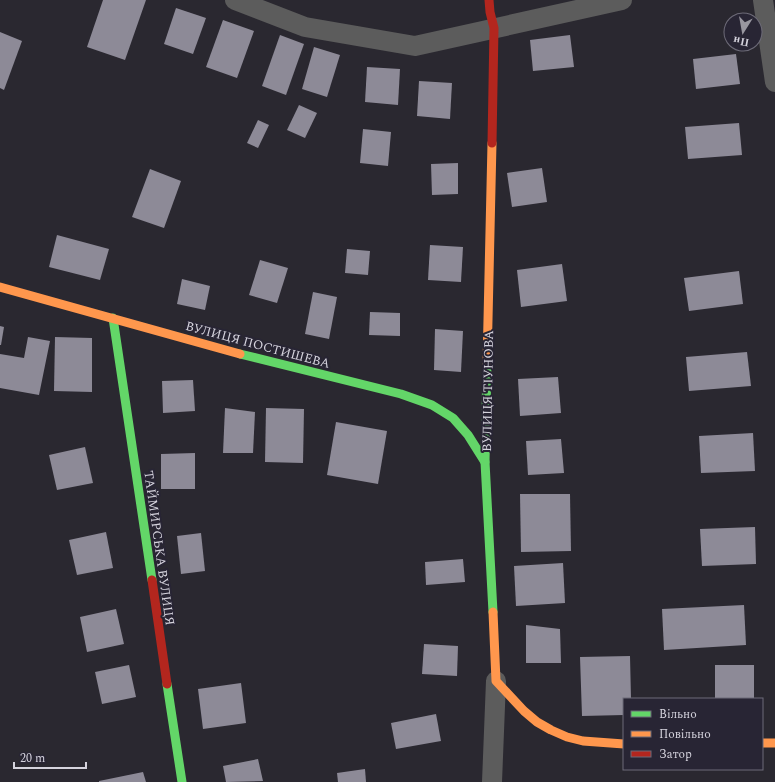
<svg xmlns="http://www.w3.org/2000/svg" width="775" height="782" viewBox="0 0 775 782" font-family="Spectral,serif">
<rect width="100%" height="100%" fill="#2a2830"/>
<g fill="#8d8a97">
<polygon points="103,0 146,0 125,60 87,47"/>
<polygon points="176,8 206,18 193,54 164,44"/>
<polygon points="223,20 254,31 237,78 206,67"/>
<polygon points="0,32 22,41 4,90 0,88"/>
<polygon points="280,35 304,44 286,95 262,86"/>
<polygon points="570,35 574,67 533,71 530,40"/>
<polygon points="314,47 340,55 327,97 302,89"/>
<polygon points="736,54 740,84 696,89 693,59"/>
<polygon points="367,67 400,69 398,105 365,102"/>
<polygon points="419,81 452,83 450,119 417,116"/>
<polygon points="299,105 317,113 305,138 287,130"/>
<polygon points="258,120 269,125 258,148 247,143"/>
<polygon points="739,123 742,155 688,159 685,127"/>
<polygon points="363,129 391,132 388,166 360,163"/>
<polygon points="458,163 458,194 432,195 431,164"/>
<polygon points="542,168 547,202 512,207 507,173"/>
<polygon points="150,169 181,181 164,228 132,217"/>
<polygon points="57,235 109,249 100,280 49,267"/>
<polygon points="430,245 463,247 461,282 428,280"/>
<polygon points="347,249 370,251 368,275 345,273"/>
<polygon points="260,260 288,268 277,303 249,295"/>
<polygon points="562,264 567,301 521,307 517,270"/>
<polygon points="739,271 743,304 689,311 684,278"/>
<polygon points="182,279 210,286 205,310 177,304"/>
<polygon points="313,292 337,297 329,339 305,334"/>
<polygon points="370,312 400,313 400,336 369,335"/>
<polygon points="0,326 4,327 1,345 0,345"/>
<polygon points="435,329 463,331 461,372 434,370"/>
<polygon points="28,337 50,341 39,395 0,388 0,354 24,358"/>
<polygon points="55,337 92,338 92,392 54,391"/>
<polygon points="747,352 751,386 689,391 686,357"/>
<polygon points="558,377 561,413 520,416 518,379"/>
<polygon points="193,380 195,411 163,413 162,381"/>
<polygon points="225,408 255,412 253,453 223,453"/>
<polygon points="266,408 304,409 303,463 265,462"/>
<polygon points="336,422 387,431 378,484 327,475"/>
<polygon points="753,433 755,471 701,473 699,436"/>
<polygon points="561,439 564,473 528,475 526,441"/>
<polygon points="85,447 93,483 57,490 49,455"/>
<polygon points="195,453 195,489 161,489 161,454"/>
<polygon points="520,494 570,494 571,551 521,552"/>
<polygon points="755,527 756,564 702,566 700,529"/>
<polygon points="106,532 113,568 77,575 69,540"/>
<polygon points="201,533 205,571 181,574 177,536"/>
<polygon points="463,559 465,582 426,585 425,562"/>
<polygon points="563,563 565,603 516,606 514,566"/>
<polygon points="744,605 746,645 664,650 662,609"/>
<polygon points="116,609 124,644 87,652 80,617"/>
<polygon points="526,625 560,629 561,663 526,663"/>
<polygon points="424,644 458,646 457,676 422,674"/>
<polygon points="630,656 631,699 624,699 624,715 582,716 580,657"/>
<polygon points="129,665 136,697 102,704 95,672"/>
<rect x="715" y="665" width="39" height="34"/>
<polygon points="241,683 246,723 203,729 198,689"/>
<polygon points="436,714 441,741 396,749 391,723"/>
<polygon points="258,759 263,781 226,782 223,766"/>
<polygon points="365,769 366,782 338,782 337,773"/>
<polygon points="143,772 146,782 99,782 99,781"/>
</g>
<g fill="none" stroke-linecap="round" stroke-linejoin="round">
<g stroke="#5c5c5c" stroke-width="20">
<polyline points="235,0 305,27 415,46 622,0"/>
<polyline points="763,0 775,82"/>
<polyline points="492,782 496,681"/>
</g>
<g stroke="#63d668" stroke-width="9">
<polyline points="113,318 152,580"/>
<polyline points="240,354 401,394 432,405 453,418 468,435 485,462"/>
<polyline points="487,364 485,462 493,612"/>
<polyline points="167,684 182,782"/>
</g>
<g stroke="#ff974d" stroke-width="9">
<polyline points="0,287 240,354"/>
<polyline points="487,364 492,143"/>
<polyline points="493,612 496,681 524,711 537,722 551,730 567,737 583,741 624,744"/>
<polyline points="762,743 775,743"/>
</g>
<g stroke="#b3261e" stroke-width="9">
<polyline points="489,0 490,12 494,28 492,143"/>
<polyline points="152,580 167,684"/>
</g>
</g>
<g text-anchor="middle" stroke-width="4" stroke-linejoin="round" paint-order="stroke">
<g font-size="13" fill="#d5d3dd" stroke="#282534">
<text transform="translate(258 344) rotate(15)" y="5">ВУЛИЦЯ ПОСТИШЕВА</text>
<text transform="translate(487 391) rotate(-89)" y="5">ВУЛИЦЯ ТІУНОВА</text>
<text transform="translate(160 548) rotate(82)" y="5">ТАЙМИРСЬКА ВУЛИЦЯ</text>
</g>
</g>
<rect x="623" y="698" width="140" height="72" fill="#282534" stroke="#6d6b78"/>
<rect x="631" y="711" width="20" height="6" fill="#63d668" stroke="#6d6b78"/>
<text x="659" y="718" font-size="12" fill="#d5d3dd">Вільно</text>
<rect x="631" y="731" width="20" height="6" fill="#ff974d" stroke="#6d6b78"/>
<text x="659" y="738" font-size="12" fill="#d5d3dd">Повільно</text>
<rect x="631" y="751" width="20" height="6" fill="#b3261e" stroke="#6d6b78"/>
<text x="659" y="758" font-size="12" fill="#d5d3dd">Затор</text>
<g transform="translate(743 32) rotate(191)"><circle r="19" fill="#282534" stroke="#6d6b78"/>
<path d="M0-3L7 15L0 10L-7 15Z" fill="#9997a0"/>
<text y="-6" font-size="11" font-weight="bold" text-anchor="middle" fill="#d5d3dd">Пн</text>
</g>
<path d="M14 762v6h72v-6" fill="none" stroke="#d5d3dd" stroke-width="2"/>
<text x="20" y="762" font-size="12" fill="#d5d3dd" stroke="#282534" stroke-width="3" paint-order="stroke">20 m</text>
</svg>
